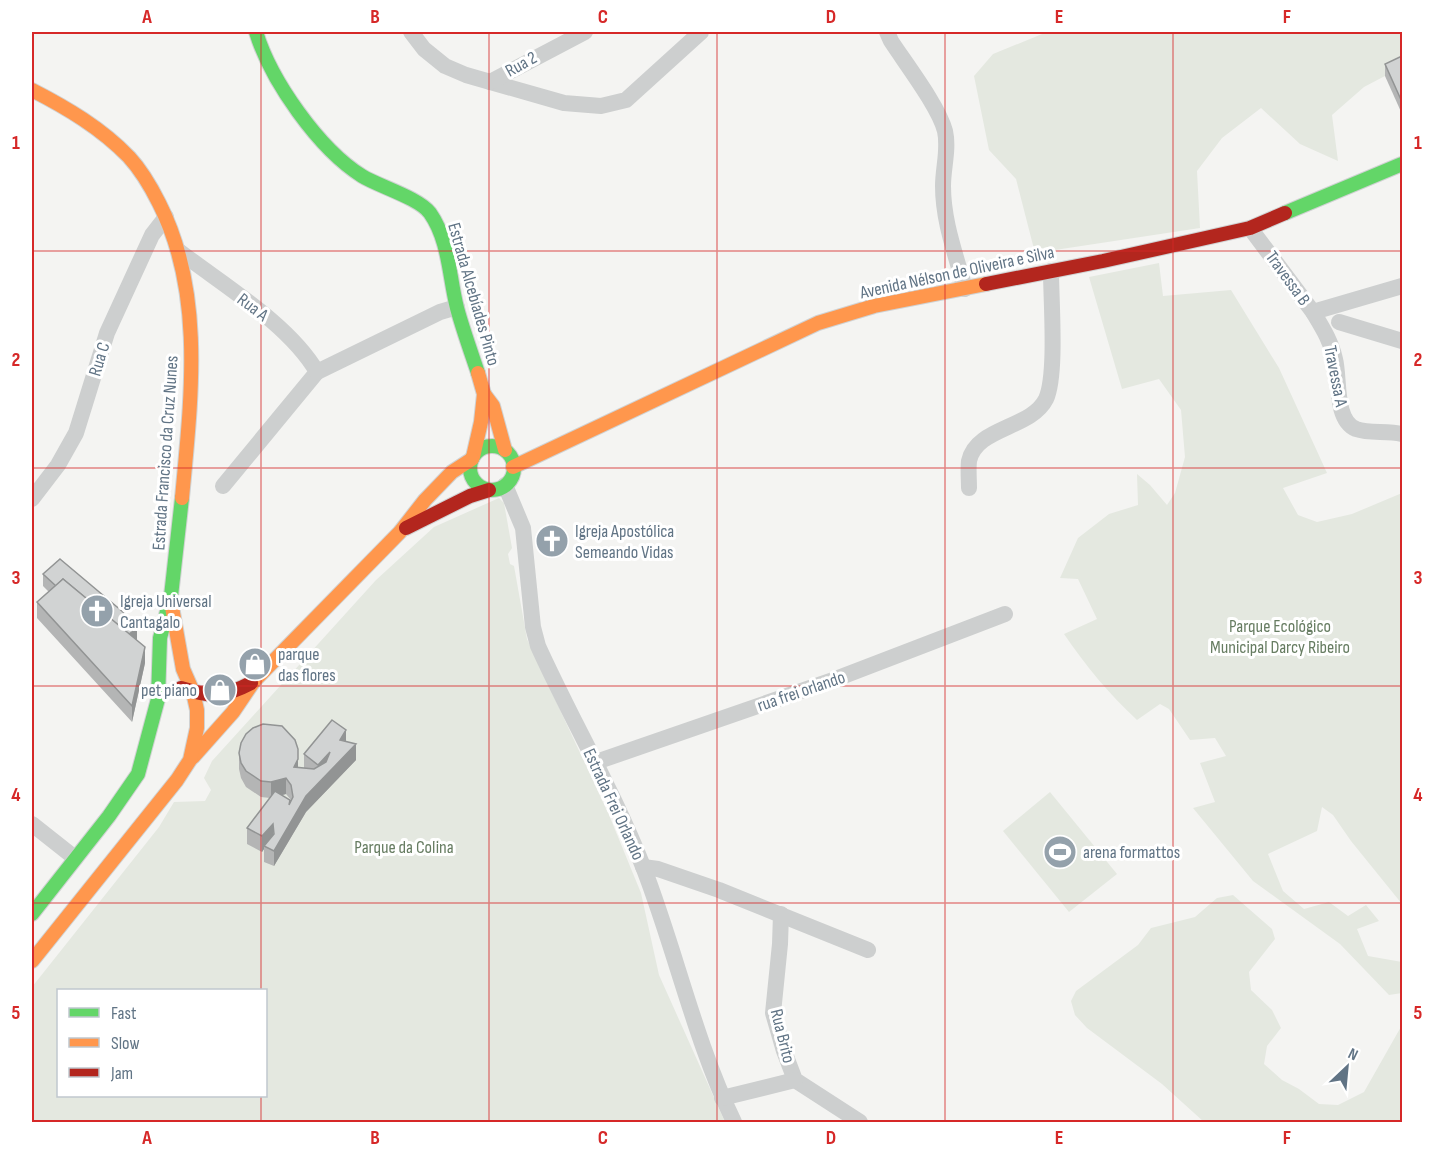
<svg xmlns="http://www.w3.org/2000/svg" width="1434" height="1154" viewBox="0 0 1434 1154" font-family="'Sofia Sans Condensed',sans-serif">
<rect width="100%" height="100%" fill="#f4f4f2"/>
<g fill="#e4e8e0" fill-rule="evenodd">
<polygon points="1047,32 1402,32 1402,67 1364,87 1332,115 1338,161 1300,144 1261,108 1222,138 1197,171 1200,228 1035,253 1016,179 989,150 974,76 993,54"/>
<path d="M1159,263L1163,296L1231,290L1279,368L1327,473L1283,488L1298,515L1317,522L1352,514L1402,493V904L1351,841L1333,815L1322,807L1317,831L1268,854L1283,891L1304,909L1329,902L1348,916L1366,905L1379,921L1357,929L1368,956L1402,962V993L1389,995L1340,944L1253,881L1193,808L1215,802L1200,763L1226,756L1215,738L1190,740L1169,709L1160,704L1137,720C1109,694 1085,665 1064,634L1097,619L1078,579L1060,578L1078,538L1109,514L1138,505L1137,474L1150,485L1167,505L1175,493L1185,457L1181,410L1159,379L1122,389L1089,277Z"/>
<path d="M499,498L504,503L512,548L508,554L510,564L514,566L527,639L609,815L641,893L659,975L725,1122H32V987L159,827L174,802L205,801L211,790L204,778L212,761L376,580L434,527ZM58,990H266V1096H58Z"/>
<polygon points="1050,792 1117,874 1069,912 1003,831"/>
<polygon points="1233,895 1272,929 1275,939 1249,972 1251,990 1272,1010 1281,1028 1267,1046 1264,1064 1282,1080 1299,1089 1319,1104 1338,1105 1364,1092 1402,1025 1402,1122 1204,1122 1162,1084 1087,1028 1075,1015 1071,1001 1076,991 1138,945 1151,928 1195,917 1217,898"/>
</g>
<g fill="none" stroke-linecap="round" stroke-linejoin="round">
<g stroke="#d0d2d3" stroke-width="16">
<g id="fast">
<path d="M256,32C271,81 319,149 362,176C378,186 419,198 430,213C449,240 449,276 457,308C463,330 471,352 478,373"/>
<polyline points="1285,213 1402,164"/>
<circle cx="492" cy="468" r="22"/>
<polyline points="32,914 109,816 138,774 158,699 160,638 171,596 182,498"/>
</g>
</g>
<g stroke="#d0d2d3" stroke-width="16">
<g id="slow">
<path d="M32,90C67,108 101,128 129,157C141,170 151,187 159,203C205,293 191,400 182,498"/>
<polyline points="484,394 493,406 505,450"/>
<polyline points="473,457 481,422 484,394 478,373"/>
<polyline points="513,467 818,323 874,306 986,284"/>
<polyline points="193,757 233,712 254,681 400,532 425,500 452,472 472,459"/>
<polyline points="32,961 177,780 190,760 197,728 197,710 193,692 183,669 172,607"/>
</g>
</g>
<g stroke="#d0d2d3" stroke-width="16">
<g id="jam">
<polyline points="986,284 1103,261 1250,228 1285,213"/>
<polyline points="406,528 470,496 489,490"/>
<path d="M181,688C210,697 223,698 251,683"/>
</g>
</g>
<g stroke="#cdcfcf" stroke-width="16">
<polyline points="411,32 424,49 445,66 466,75 564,103 601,106 626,100 701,32"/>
<path d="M887,32L891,41C906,64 939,107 945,131C949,149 943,168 943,186C943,222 956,255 965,289"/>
<polyline points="490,82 585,32"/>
<polyline points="1250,228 1313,312 1402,286"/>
<path d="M179,251C223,285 289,324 317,372L223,486"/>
<path d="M1313,312C1322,327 1331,341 1335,359C1340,378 1334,420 1356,429C1370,434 1387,430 1402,434"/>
<polyline points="1339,322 1402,341"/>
<polyline points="317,372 440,312 457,307"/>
<path d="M505,485L523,528L533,627L538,646C572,721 614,792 644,869C676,952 695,1041 734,1122"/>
<path d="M969,488C969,480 968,469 969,461C976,427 1031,429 1046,399C1057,375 1051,301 1051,271"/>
<polyline points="32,499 58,465 76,433 107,333 152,235 166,217"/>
<polyline points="596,762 833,680 1005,614"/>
<polyline points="32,824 75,858"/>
<polyline points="643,867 658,869 719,890 868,950"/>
<polyline points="781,914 780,944 773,1013 784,1051 795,1080 860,1122"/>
<polyline points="722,1098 795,1080"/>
</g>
<use href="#fast" stroke="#63d668" stroke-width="14"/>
<use href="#slow" stroke="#ff974d" stroke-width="14"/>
<use href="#jam" stroke="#b3261e" stroke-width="14"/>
</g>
<g fill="#b4b5b5" fill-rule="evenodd">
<polygon points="1402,56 1402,114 1385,76 1385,64"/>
<polygon points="43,574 137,640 145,663 132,722 37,618 37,602 49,592 43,586"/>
<path d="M346,742L356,760L306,812L274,866L264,862V849L262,852L247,844V828L270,798L261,797L246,787L241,778L239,769V753L298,768H304V754ZM286,794L291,800L289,805L282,795Z"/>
</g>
<g fill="#929494">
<polygon points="137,629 137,641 129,634"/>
<polygon points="145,647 145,663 132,722 132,706"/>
<polygon points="346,730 346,746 340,740"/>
<polygon points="356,744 356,760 306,812 274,866 274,851 306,796"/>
<polygon points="298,749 298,774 294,767"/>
<polygon points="330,752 318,781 318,765"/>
<polygon points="286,778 286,794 271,798 271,782"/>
<polygon points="273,824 273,840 264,846 264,849 262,852 262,836"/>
</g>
<g fill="#d1d3d3" stroke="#929494" stroke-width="1.5">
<polygon points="1402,56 1402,102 1385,64"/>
<polygon points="60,559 123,612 137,629 129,634 63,579 56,586 43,574"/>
<polygon points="63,579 145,647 132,706 37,602"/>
<polygon points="332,720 346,730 340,740 356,744 306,796 274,851 264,846 274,834 273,824 262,836 247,828 275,791 290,800 289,805 293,797 291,785 286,778 271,782 261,781 246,771 241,763 239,753 241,743 246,734 253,728 263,724 282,726 295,740 298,749 298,759 294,767 314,769 326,762 330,752 318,765 304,754"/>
</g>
<path fill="none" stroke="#d62828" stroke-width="1.5" stroke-opacity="0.55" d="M261,32V990M489,32V1122M717,32V1122M945,32V1122M1173,32V1122M32,251H1402M32,468H1402M32,686H1402M32,903H1402M261,1096V1122"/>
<defs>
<g id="church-disc" transform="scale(1.725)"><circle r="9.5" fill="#94a1ab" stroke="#fff"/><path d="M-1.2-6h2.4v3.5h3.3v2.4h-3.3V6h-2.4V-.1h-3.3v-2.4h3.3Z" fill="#fff"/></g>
<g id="shop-disc" transform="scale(1.725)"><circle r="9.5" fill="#94a1ab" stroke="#fff"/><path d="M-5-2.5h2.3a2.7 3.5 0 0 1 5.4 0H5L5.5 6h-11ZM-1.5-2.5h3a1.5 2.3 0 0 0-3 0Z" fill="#fff"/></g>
<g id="stadium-disc" transform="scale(1.725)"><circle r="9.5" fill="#94a1ab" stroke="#fff"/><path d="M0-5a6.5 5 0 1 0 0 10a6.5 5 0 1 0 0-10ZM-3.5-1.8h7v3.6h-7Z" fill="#fff"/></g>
</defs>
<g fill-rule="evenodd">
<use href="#church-disc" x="552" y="541"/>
<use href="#church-disc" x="97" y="611"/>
<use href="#shop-disc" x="255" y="664"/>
<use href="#shop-disc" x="220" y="690"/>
<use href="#stadium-disc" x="1060" y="852"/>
</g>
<g text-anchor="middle" stroke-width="6" stroke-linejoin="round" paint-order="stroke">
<g font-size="18" fill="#617485" stroke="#fff">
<text transform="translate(521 64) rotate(-29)" y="6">Rua 2</text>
<text transform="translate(957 272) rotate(-12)" y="6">Avenida Nélson de Oliveira e Silva</text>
<text transform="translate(1288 278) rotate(54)" y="6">Travessa B</text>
<text transform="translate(474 294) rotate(74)" y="6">Estrada Alcebíades Pinto</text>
<text transform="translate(253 307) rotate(37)" y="6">Rua A</text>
<text transform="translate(99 359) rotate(-73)" y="6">Rua C</text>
<text transform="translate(1336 376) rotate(79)" y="6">Travessa A</text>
<text transform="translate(165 453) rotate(-86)" y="6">Estrada Francisco da Cruz Nunes</text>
<text transform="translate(801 691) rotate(-19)" y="6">rua frei orlando</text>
<text transform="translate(614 804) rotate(65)" y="6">Estrada Frei Orlando</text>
<text transform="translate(783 1036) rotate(76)" y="6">Rua Brito</text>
</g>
<g font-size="18" fill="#617485" stroke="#fff" text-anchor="start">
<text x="575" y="537">Igreja Apostólica<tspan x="575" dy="21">Semeando Vidas</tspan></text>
<text x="120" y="607">Igreja Universal<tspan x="120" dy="21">Cantagalo</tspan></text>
<text x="278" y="660">parque<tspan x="278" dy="21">das flores</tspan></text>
<text x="197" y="696" text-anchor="end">pet piano</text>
<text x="1083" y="858">arena formattos</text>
</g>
<g font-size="18" fill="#667c61" stroke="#fff">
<text x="1280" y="632">Parque Ecológico<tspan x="1280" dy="21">Municipal Darcy Ribeiro</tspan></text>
<text x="404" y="853">Parque da Colina</text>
</g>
</g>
<rect width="1434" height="1154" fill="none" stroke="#ffffff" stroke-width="66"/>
<rect x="57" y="989" width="210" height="108" fill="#ffffff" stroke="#c0c7ce" stroke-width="1.5"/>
<rect x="69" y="1008" width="30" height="9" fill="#63d668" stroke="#c0c7ce" stroke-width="1.5"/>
<text x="111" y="1019" font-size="18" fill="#617485">Fast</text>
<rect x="69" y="1038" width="30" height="9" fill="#ff974d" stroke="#c0c7ce" stroke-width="1.5"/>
<text x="111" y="1049" font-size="18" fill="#617485">Slow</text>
<rect x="69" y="1068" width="30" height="9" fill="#b3261e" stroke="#c0c7ce" stroke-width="1.5"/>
<text x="111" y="1079" font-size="18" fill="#617485">Jam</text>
<g transform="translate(1347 1067) rotate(26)" stroke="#ffffff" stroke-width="4.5" paint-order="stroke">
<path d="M0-4.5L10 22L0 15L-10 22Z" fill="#617485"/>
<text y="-9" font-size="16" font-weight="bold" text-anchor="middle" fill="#617485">N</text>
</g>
<rect x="33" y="33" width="1368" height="1088" fill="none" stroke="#d62828" stroke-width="2"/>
<g font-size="20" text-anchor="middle" font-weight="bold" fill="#d62828">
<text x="147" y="23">A</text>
<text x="375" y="23">B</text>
<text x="603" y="23">C</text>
<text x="831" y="23">D</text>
<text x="1059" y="23">E</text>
<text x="1287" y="23">F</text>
<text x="16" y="149">1</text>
<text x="1418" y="149">1</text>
<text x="16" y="366">2</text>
<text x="1418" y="366">2</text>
<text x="16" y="584">3</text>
<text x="1418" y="584">3</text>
<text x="16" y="801">4</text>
<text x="1418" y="801">4</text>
<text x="16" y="1019">5</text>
<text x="1418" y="1019">5</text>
<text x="147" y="1144">A</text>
<text x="375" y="1144">B</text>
<text x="603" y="1144">C</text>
<text x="831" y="1144">D</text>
<text x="1059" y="1144">E</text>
<text x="1287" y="1144">F</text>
</g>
</svg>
